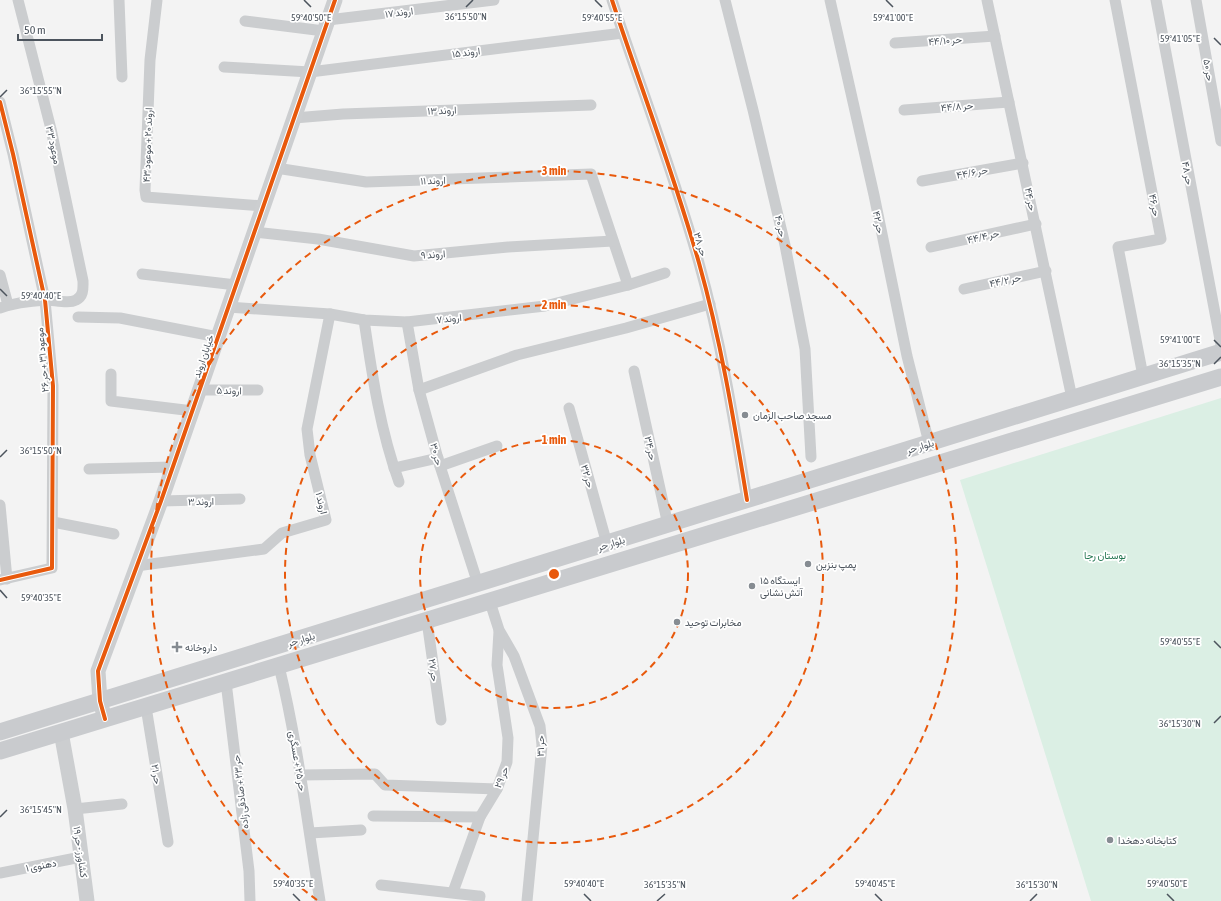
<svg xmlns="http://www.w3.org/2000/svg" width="1221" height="901" viewBox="0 0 1221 901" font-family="'Asap Condensed',Vazirmatn,sans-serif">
<rect width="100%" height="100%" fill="#f3f3f3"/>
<polygon fill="#dbefe4" points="1221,398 1221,901 1091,901 960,480"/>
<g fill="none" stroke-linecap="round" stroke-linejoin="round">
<g stroke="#cbcdcf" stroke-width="11">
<polyline points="119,0 122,77"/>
<polyline points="157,0 150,60 145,190 146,197 263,206"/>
<path d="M612,0C641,88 674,174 699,263C721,341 734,421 747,500"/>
<polyline points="725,0 753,110 785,245 805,349 811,457"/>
<polyline points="830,0 874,195 907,356 929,443"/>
<polyline points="987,0 1072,398"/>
<polyline points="1115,0 1161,239 1118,247 1143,376"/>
<polyline points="1156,0 1221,345"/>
<polyline points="1196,0 1221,141"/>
<polyline points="328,20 494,0"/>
<polyline points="245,21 324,31"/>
<polyline points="895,43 995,36"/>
<polyline points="224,67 310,72 623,33"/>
<polyline points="0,102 13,154 45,300 53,386 52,568 0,580"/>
<polyline points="904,110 1009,102"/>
<polyline points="294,118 343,114 591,105"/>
<polyline points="276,168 366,182 591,174 628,285"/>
<polyline points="922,181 1023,163"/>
<polyline points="254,232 318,239 414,256 508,247 613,241"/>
<polyline points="931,247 1036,224"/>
<polyline points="142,274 236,285"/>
<polyline points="0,275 8,305"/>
<polyline points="964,289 1046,271"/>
<polyline points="228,307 330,314 364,320 407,322 545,306 628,285 665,273"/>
<path d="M0,308C14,303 31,301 46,300C54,300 69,304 76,300C84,296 83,288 83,281L51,129L18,0"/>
<polyline points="78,317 120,318 218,337"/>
<path d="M364,320C372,374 380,430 399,482"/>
<polyline points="407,322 419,390 440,466 478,584"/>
<polyline points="634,371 668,525"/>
<polyline points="111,374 111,401 193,411"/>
<polyline points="200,390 258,390"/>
<polyline points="419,390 517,355 626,328 710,304"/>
<polyline points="569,408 607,544"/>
<polyline points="440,466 497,446"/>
<polyline points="394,468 438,458"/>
<polyline points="89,469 172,467"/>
<polyline points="161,501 240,499"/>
<polyline points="0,505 7,579"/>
<polyline points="53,522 114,534"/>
<polyline points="136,566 264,549 282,533 326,520 310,455 307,429 330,314"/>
<polyline points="490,602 499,630 514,656 540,726 542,745 527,901"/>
<polyline points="427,621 441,720"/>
<path d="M279,666C298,744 307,822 320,901"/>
<polyline points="226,682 249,871 250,901"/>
<polyline points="146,707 168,842"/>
<polyline points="301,775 375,774 385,785 497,789"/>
<polyline points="75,809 122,804"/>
<polyline points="373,816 480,817"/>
<polyline points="310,833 361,830"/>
<polyline points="0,873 81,857"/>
<polyline points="381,885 478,896 480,896 479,901"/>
<polyline points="453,892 480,817 497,789 507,762 508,738 497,665 499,631"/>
</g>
<g stroke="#ccced0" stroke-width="15">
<polyline points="105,719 100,701 98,671 161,501 335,0"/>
<polyline points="61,732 75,809 87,901"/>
</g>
<g stroke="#c9cbce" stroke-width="17">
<polyline points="0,732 1221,352"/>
<polyline points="0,751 1221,377"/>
</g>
<g stroke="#fff" stroke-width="6">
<g id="cycleway">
<path d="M612,0C641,88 674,174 699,263C721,341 734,421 747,500"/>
<polyline points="0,102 13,154 45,300 53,386 52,568 0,580"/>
<polyline points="105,719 100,701 98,671 161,501 335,0"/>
</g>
</g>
<use href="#cycleway" stroke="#e8590c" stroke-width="4"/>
</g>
<path fill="none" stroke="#4c545d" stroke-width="1.5" d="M304,0L311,7M595,0L602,7M886,0L893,7M466,7L473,0M1214,38L1221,45M0,97L7,90M0,289L7,296M1214,340L1221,347M1214,364L1221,357M0,457L7,450M0,590L7,598M1214,641L1221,648M1214,723L1221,716M0,817L7,810M293,894L300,901M584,894L591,901M875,894L882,901M1167,894L1174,901M657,901L665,894M1030,901L1037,894"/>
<g fill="none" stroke="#e8590c" stroke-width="2" stroke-dasharray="7 5">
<circle cx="554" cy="574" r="134"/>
<circle cx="554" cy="574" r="269"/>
<path d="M317 900A403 403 0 1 1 791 900"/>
</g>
<g fill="#868c92" stroke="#fff" stroke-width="1.5">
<circle cx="745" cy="415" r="4"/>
<circle cx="808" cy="564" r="4"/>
<circle cx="752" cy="586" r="4"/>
<circle cx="677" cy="622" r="4"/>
<path d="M175 641h4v4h4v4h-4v4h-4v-4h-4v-4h4z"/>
<circle cx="1110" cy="840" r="4"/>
</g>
<g text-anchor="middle" stroke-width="3.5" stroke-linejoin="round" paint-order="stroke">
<g font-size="10" fill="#4c545d" stroke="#fff">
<text transform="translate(399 12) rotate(-7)" y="4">اروند ۱۷</text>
<text transform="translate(945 40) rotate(-4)" y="4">حر ۴۴/۱۰</text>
<text transform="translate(466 52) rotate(-7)" y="4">اروند ۱۵</text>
<text transform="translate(1209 70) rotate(80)" y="4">حر ۵۰</text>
<text transform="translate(957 106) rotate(-4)" y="4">حر ۴۴/۸</text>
<text transform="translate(442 110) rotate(-2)" y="4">اروند ۱۳</text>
<text transform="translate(54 145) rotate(78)" y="4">موعود ۳۳</text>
<text transform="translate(147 145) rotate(-88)" y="4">اروند ۲۰ + موعود ۴۳</text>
<text transform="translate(972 172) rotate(-10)" y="4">حر ۴۴/۶</text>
<text transform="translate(1188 173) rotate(80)" y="4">حر ۴۸</text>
<text transform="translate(433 180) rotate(-2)" y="4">اروند ۱۱</text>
<text transform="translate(1031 199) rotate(78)" y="4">حر ۴۴</text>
<text transform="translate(1155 205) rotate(79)" y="4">حر ۴۶</text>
<text transform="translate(879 222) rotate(78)" y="4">حر ۴۲</text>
<text transform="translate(781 226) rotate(77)" y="4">حر ۴۰</text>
<text transform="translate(983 236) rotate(-13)" y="4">حر ۴۴/۴</text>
<text transform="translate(701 244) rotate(73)" y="4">حر ۳۸</text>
<text transform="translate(433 254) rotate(-4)" y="4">اروند ۹</text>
<text transform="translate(1005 280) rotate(-12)" y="4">حر ۴۴/۲</text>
<text transform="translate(449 318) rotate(-6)" y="4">اروند ۷</text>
<text transform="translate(203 356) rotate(-71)" y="4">خیابان اروند</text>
<text transform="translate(42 360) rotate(-95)" y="4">موعود ۳۱ + حر ۲۶</text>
<text transform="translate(229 390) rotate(1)" y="4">اروند ۵</text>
<text transform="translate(920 446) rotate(-17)" y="4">بلوار حر</text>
<text transform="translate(651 448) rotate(78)" y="4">حر ۳۴</text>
<text transform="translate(437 454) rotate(76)" y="4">حر ۳۰</text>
<text transform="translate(588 476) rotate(74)" y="4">حر ۳۲</text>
<text transform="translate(201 501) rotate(-1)" y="4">اروند ۳</text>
<text transform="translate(322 503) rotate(76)" y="4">اروند ۱</text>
<text transform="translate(611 543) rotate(-17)" y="4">بلوار حر</text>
<text transform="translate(301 639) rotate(-17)" y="4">بلوار حر</text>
<text transform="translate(434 670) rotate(82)" y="4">حر ۲۷</text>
<text transform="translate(540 746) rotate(-89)" y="4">حر ۳۱</text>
<text transform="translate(298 761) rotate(80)" y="4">حر ۲۵ + عسگری</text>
<text transform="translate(157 774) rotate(81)" y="4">حر ۲۱</text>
<text transform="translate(501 777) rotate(-68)" y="4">حر ۲۹</text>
<text transform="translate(240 792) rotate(-97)" y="4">حر ۲۳ + صادقی زاده</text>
<text transform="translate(81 852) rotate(82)" y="4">کشاورز - حر ۱۹</text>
<text transform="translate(41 865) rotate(-11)" y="4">دهنوی ۱</text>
</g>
<g font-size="10" fill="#4c545d" stroke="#fff" text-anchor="start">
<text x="753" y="419">مسجد صاحب الزمان</text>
<text x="816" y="568">پمپ بنزین</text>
<text x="760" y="584">ایستگاه ۱۵<tspan x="760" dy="12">آتش نشانی</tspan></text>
<text x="685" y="626">مخابرات توحید</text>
<text x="185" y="651">داروخانه</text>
<text x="1118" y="844">کتابخانه دهخدا</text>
</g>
<g font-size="10" fill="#247752" stroke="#fff">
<text x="1105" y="559">بوستان رجا</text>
</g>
</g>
<g font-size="10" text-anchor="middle" fill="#4c545d" stroke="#fff" stroke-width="3.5" stroke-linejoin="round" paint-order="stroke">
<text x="466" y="20">36°15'50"N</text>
<text x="311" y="21">59°40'50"E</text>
<text x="602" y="21">59°40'55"E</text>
<text x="893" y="21">59°41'00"E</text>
<text x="1180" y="42">59°41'05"E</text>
<text x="41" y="94">36°15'55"N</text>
<text x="41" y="299">59°40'40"E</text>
<text x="1180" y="343">59°41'00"E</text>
<text x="1180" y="367">36°15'35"N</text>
<text x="41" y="454">36°15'50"N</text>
<text x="41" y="601">59°40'35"E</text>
<text x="1180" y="645">59°40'55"E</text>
<text x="1180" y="727">36°15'30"N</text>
<text x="41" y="813">36°15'45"N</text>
<text x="293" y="887">59°40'35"E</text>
<text x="584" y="887">59°40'40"E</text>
<text x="875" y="887">59°40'45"E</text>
<text x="1167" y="887">59°40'50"E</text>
<text x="665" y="888">36°15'35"N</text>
<text x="1037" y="888">36°15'30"N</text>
</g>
<circle cx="554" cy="574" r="6" fill="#e8590c" stroke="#fff" stroke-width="2"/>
<g font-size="12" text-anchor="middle" font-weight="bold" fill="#e8590c" stroke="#fff" stroke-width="3.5" stroke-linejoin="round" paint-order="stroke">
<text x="554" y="175">3 min</text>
<text x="554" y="309">2 min</text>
<text x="554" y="444">1 min</text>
</g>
<path d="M18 34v6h84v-6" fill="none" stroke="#4c545d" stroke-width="2"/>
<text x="24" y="34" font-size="12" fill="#4c545d" stroke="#ffffff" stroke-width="3" paint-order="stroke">50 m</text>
</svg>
